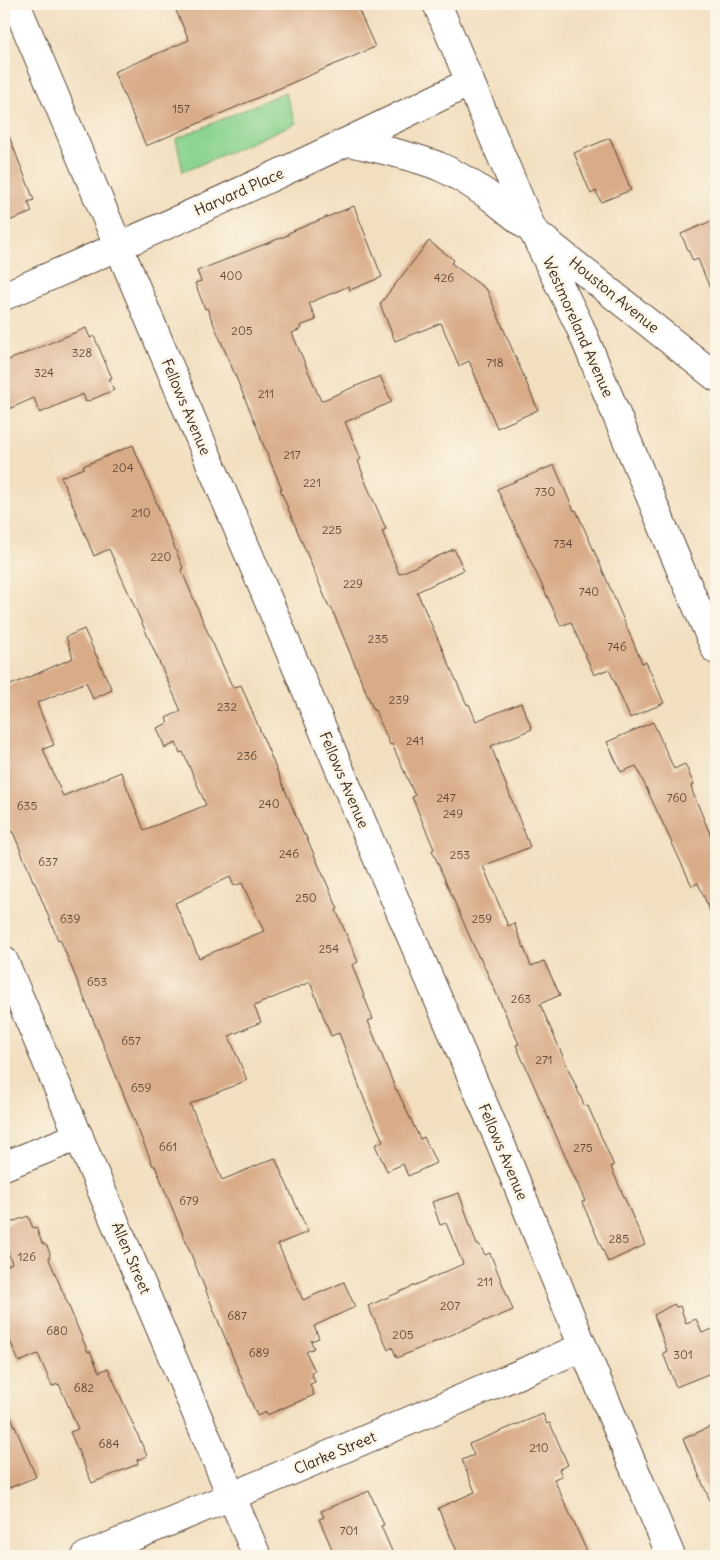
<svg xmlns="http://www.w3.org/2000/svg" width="720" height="1560" viewBox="0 0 720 1560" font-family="Delius,sans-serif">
<rect width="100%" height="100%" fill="#fcf5e5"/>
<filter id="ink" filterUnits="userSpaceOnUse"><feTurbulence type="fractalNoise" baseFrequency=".02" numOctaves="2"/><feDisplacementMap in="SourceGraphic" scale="10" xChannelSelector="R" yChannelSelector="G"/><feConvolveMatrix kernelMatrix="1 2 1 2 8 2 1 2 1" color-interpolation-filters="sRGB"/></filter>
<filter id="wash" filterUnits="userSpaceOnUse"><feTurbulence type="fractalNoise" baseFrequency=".0096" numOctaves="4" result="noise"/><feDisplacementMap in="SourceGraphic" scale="20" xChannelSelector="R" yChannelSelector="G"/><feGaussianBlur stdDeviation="1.12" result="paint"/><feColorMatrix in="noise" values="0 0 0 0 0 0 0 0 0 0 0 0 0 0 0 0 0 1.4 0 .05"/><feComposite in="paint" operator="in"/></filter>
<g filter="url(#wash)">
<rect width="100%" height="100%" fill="#f2dfc0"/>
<polygon fill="#8bd48f" stroke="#637f56" points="285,92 296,123 183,172 176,139"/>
<g id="blocks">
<g fill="#d9ac88" fill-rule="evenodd">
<polygon points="173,4 356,4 375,47 146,146 114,72 189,40"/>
<polygon points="4,126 5,126 34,200 28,202 32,212 4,223"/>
<polygon points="610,138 631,190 601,202 596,191 591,194 574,153"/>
<polygon points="354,206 382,277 350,290 349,286 309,303 316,320 300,326 301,329 292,333 321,401 380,376 392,402 345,422 361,459 358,461 363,474 362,474 386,529 382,531 399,574 454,549 464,570 417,592 467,705 469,704 476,721 521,703 532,729 491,746 530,847 483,866 508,926 514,923 531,966 544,961 560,995 540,1004 585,1107 588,1106 614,1166 611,1167 645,1245 608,1262 582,1202 585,1201 516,1045 519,1044 480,957 479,958 432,850 434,849 412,797 415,796 392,744 390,745 375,710 374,711 331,607 329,607 280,489 282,489 260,437 261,437 207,308 205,309 195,283 201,281 197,271 288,235 288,233"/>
<polygon points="716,219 716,303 698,259 693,261 681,234"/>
<polygon points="429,241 454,260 451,263 487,290 538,410 497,428 469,361 459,366 441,323 395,341 380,304"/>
<polygon points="86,328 90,338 94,336 112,378 109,379 114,390 86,402 83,394 40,413 34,398 4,411 4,362"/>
<path d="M133,445L183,568L181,569L209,635L233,688L241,685L304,835L305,834L338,909L336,910L358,962L352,965L373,1019L368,1021L396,1090H397L420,1139L424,1137L436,1163L408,1176L403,1164L387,1171L375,1145L383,1141L366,1104L339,1033L331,1036L310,982L254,1006L261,1022L229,1036L247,1080L190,1104L222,1180L275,1158L308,1232L278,1244L303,1300L344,1282L355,1307L314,1326L319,1338L311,1341L314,1348L306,1352L315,1371L311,1372L315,1382L310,1384L314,1395L267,1415L266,1412L257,1416L155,1166H153L60,939L58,940L35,883H34L13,832H11L4,814V688L73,658L66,637L84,629L112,690L93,699L86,682L37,703L54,745L43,749L63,796L121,772L144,830L206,805L183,752L180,753L176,743L165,748L157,728L168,723L166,718L181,711L109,549L94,556L61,477L84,468L83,466ZM230,877L234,886L242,883L264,931L199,958L175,903Z"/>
<polygon points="554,465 574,511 576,510 599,562 642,663 646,662 664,703 630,718 609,669 594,675 571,622 561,626 497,489"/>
<polygon points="653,722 674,769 685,764 694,785 691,786 693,793 716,848 716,925 698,883 692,886 636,766 621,772 607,742"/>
<polygon points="459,1193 477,1245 479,1244 485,1255 490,1253 513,1310 487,1321 486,1320 397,1358 392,1347 388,1350 368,1306 463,1264 446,1223 440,1225 432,1202"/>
<polygon points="28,1216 33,1228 36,1227 42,1243 47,1246 50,1253 49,1259 88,1352 90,1351 99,1372 108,1368 147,1456 137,1460 138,1464 92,1483 70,1432 78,1429 59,1384 52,1386 38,1354 19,1362 4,1327 4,1267 12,1263 4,1242 4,1225"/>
<polygon points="674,1304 676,1307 680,1306 686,1323 696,1319 702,1333 716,1328 716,1371 676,1387 663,1353 667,1351 654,1315"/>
<polygon points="4,1400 36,1477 4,1490"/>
<polygon points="543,1414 547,1424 550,1423 568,1465 559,1469 562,1476 554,1479 589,1556 459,1556 438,1508 475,1492 462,1460 474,1455 469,1444"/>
<polygon points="716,1424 716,1514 683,1439"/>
<polygon points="369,1491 384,1525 381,1526 394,1556 335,1556 319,1519 324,1517 321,1511"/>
</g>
</g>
</g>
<g filter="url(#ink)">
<use href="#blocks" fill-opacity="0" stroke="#564536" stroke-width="1"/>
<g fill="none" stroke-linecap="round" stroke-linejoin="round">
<g stroke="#564536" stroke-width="30">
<g id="street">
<polyline points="16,4 384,874 502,1147 583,1347 671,1556"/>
<polyline points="437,4 533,231 580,327 680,568 716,650"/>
<path d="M349,142C379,149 410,155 438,166C457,174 475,186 492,198L716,377"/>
<path d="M4,296C161,229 317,158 470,82"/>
<polyline points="4,961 257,1556"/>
<polyline points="4,1166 79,1136"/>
<polyline points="86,1556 232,1496 583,1347"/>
</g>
</g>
<use href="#street" stroke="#fff" stroke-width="28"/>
</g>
</g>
<g text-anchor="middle" stroke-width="5" stroke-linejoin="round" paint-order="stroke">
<g font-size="12" fill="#624a38">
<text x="181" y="113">157</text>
<text x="231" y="280">400</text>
<text x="444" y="282">426</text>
<text x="242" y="335">205</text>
<text x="82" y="357">328</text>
<text x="495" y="367">718</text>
<text x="44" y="377">324</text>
<text x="266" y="398">211</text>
<text x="292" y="459">217</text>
<text x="123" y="472">204</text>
<text x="312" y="487">221</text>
<text x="545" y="496">730</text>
<text x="141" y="517">210</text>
<text x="332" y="534">225</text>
<text x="563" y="548">734</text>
<text x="161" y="561">220</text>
<text x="353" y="588">229</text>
<text x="589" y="596">740</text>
<text x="378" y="643">235</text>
<text x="617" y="651">746</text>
<text x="399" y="704">239</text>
<text x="227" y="711">232</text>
<text x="415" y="745">241</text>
<text x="247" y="760">236</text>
<text x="446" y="802">247</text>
<text x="677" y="802">760</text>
<text x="269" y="808">240</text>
<text x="27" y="810">635</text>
<text x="453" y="818">249</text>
<text x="289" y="858">246</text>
<text x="460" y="859">253</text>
<text x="48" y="866">637</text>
<text x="306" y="902">250</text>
<text x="70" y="923">639</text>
<text x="482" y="923">259</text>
<text x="329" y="953">254</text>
<text x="97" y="986">653</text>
<text x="521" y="1003">263</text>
<text x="131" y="1045">657</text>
<text x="544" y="1064">271</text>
<text x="141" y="1092">659</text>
<text x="168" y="1151">661</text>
<text x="583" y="1152">275</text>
<text x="189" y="1205">679</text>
<text x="619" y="1243">285</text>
<text x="27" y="1261">126</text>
<text x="485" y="1286">211</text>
<text x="450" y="1310">207</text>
<text x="237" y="1320">687</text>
<text x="57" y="1335">680</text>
<text x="403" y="1339">205</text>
<text x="259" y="1357">689</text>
<text x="683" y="1359">301</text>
<text x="84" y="1392">682</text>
<text x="109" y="1448">684</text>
<text x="539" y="1452">210</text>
<text x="349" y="1535">701</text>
</g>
<g font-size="15" fill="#3b2a1e" stroke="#fcf5e5">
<text transform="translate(239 192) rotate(-24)" y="5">Harvard Place</text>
<text transform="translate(614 295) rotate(39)" y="5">Houston Avenue</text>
<text transform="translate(578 327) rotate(66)" y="5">Westmoreland Avenue</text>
<text transform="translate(186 407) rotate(67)" y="5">Fellows Avenue</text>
<text transform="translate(344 780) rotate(67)" y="5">Fellows Avenue</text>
<text transform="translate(503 1152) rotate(67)" y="5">Fellows Avenue</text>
<text transform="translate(131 1258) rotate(67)" y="5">Allen Street</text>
<text transform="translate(335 1453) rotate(-23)" y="5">Clarke Street</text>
</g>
</g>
<rect width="720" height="1560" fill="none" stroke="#fcf5e5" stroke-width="20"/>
</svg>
